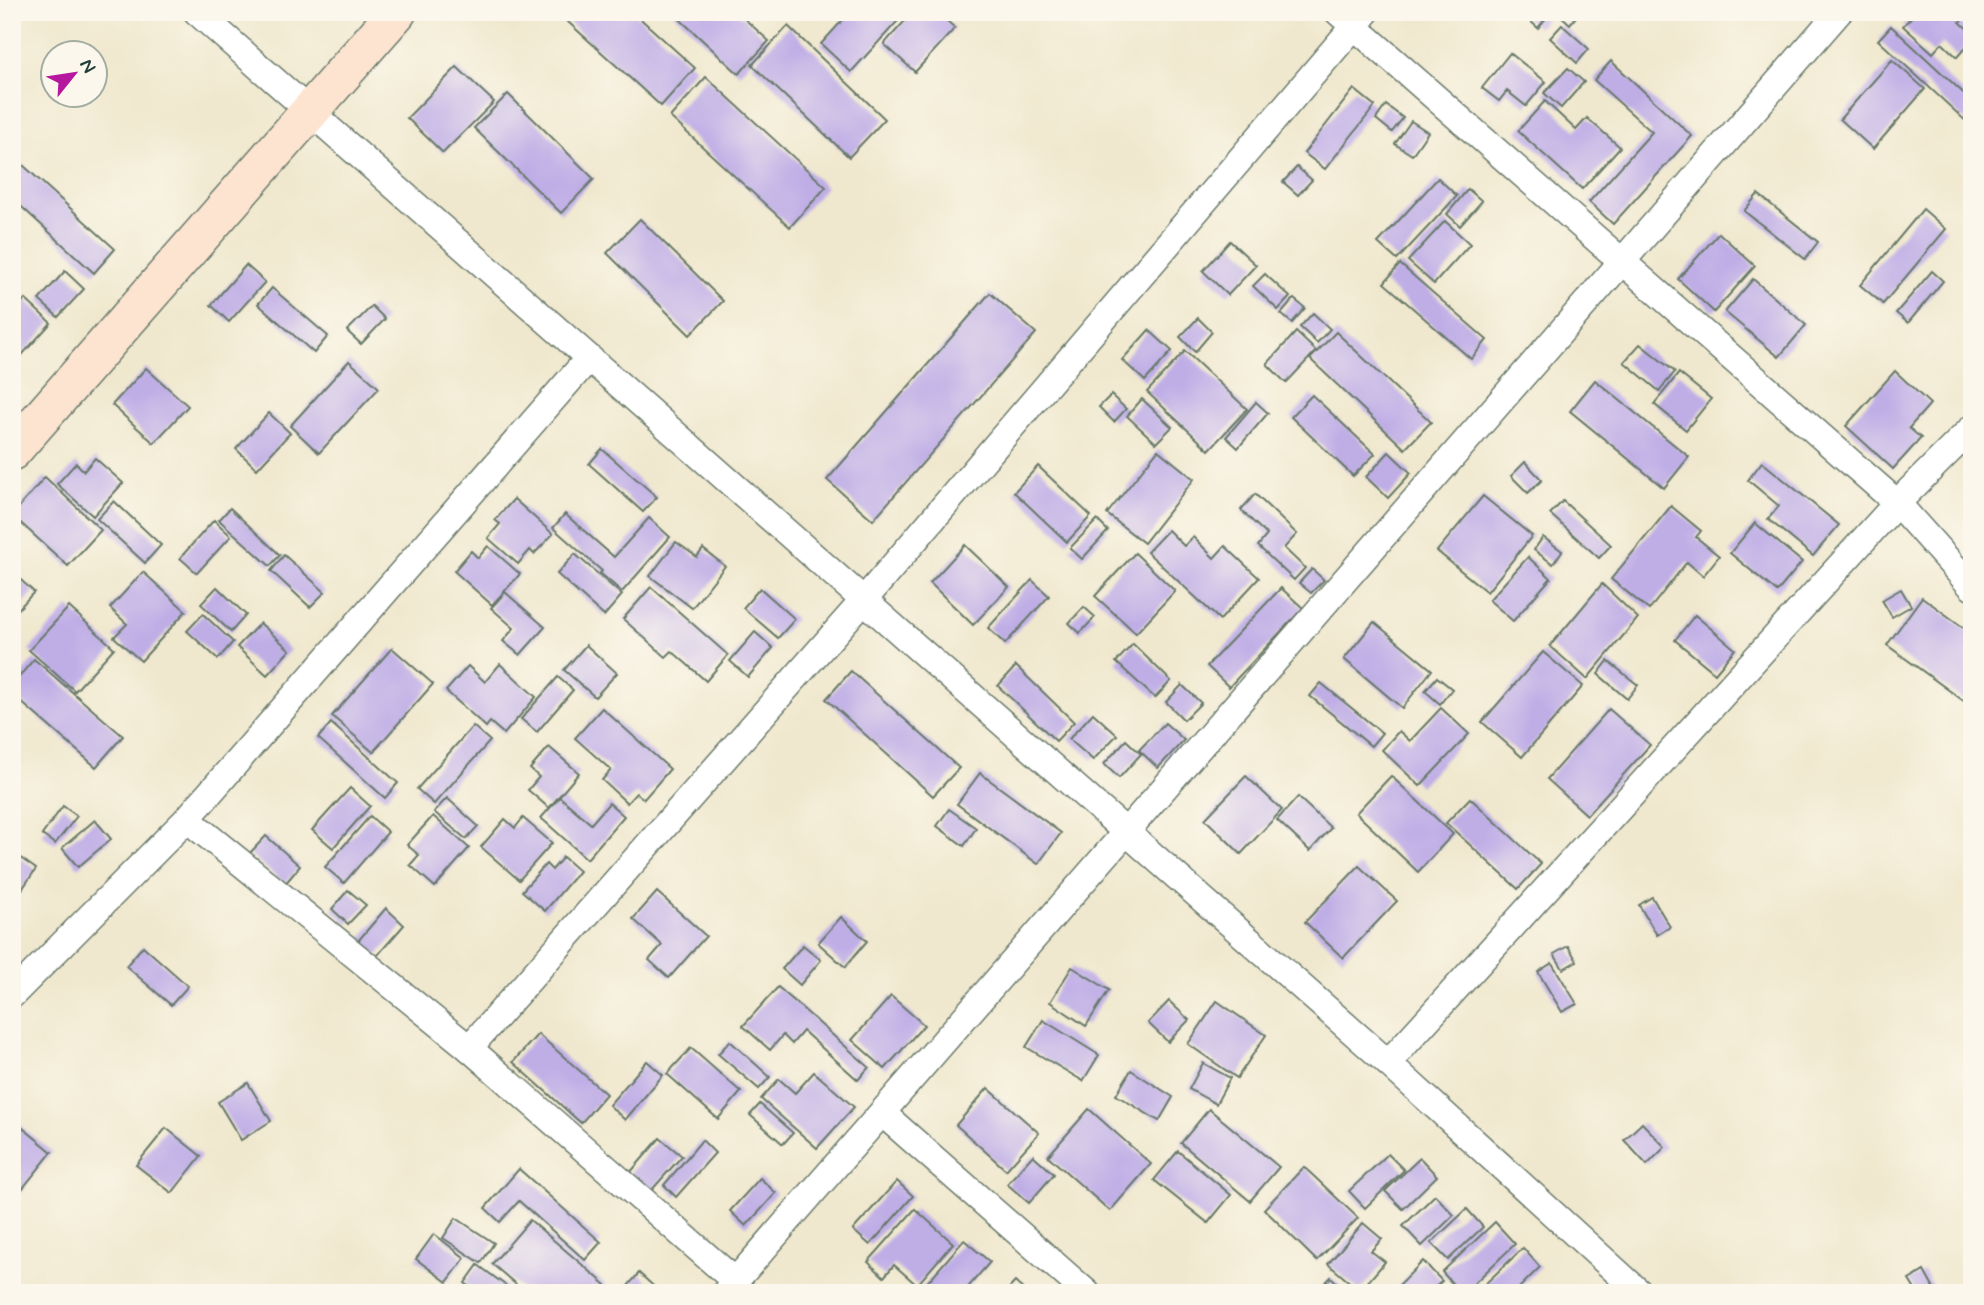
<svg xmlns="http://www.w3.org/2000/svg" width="1984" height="1305" viewBox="0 0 1984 1305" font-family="Mynerve,sans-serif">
<rect width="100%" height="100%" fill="#fbf7ec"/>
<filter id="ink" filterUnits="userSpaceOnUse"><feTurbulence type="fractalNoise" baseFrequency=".0143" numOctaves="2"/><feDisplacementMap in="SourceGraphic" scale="14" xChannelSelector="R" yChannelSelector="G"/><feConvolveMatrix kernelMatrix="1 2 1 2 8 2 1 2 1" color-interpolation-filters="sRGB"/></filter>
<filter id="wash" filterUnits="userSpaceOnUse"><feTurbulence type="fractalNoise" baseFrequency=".00686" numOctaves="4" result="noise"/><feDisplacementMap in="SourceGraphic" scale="28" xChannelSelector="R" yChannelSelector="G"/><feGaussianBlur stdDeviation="1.57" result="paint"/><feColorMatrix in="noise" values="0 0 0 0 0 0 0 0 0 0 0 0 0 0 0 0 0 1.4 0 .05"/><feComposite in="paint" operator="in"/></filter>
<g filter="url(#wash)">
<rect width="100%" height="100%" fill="#f0e8ce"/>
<g id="blocks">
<g fill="#bfaee6">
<polygon points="557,12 633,12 695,68 661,106"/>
<polygon points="672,12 737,12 769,41 739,74"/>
<polygon points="850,12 906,12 851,72 821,44"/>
<polygon points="913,12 937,12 955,28 915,72 884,44"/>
<polygon points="1520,12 1551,12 1538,28"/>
<polygon points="1557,12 1580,12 1570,24"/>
<polygon points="1916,12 1969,12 1960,22 1972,33 1972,40 1957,57 1942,43 1933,53 1903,26"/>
<polygon points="1562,25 1589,49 1577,63 1550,38"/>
<polygon points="788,26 885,119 849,157 752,65"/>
<polygon points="1891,26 1972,101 1970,125 1878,40"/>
<polygon points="1510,53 1546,82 1526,106 1507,91 1499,101 1482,88"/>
<polygon points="1892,60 1925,89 1873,149 1840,119"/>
<polygon points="1611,61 1692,136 1613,224 1589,202 1652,132 1594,80"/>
<polygon points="457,67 494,102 443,153 407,118"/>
<polygon points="1568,68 1584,82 1561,108 1544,93"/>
<polygon points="706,77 826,187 790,227 670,117"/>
<polygon points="1354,89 1375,106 1325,169 1304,153"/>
<polygon points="508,94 594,179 561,213 474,128"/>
<polygon points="1545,101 1576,130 1587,118 1620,147 1582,189 1518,131"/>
<polygon points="1386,105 1403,118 1392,132 1376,119"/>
<polygon points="1411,121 1428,132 1412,155 1395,144"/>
<polygon points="12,155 115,249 94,273 12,198"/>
<polygon points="1297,167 1312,180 1298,195 1283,182"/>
<polygon points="1438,178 1457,196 1397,260 1378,243"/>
<polygon points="1468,189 1482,201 1460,226 1447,214"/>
<polygon points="1758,194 1818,242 1805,259 1744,211"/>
<polygon points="1923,209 1946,229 1883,304 1860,285"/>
<polygon points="640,219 723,301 690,335 607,253"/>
<polygon points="1445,221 1470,244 1434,284 1408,261"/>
<polygon points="1719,233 1755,266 1714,312 1678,279"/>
<polygon points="1230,241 1256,265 1228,295 1203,271"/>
<polygon points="1400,264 1487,340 1471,359 1384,283"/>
<polygon points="246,265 265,282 229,322 211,305"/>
<polygon points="65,271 84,289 58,317 39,300"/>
<polygon points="1932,271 1943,281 1908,323 1896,313"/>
<polygon points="1265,274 1290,297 1278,310 1253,286"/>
<polygon points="1753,279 1806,325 1779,357 1725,312"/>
<polygon points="272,288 328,336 314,353 258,304"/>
<polygon points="990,293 1036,333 873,520 827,480"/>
<polygon points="25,299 51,323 12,366 12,313"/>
<polygon points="1294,299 1305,308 1292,323 1281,314"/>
<polygon points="372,306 385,319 361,344 347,331"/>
<polygon points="1313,313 1330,329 1317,343 1300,327"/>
<polygon points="1198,318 1212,332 1195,352 1180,337"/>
<polygon points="1149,330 1172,351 1145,381 1122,360"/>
<polygon points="1296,332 1316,351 1286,383 1267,364"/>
<polygon points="1336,332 1431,422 1405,449 1310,359"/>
<polygon points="1640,344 1675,372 1659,391 1624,362"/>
<polygon points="1185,351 1247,409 1209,450 1147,392"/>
<polygon points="349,361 379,388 319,453 290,426"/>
<polygon points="146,368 188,406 154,443 112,405"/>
<polygon points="1895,371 1930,404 1909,428 1921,438 1893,469 1846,426"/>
<polygon points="1679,373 1711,399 1686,430 1654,404"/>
<polygon points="1595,380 1689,457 1664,488 1570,411"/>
<polygon points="1111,395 1126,409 1114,422 1099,407"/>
<polygon points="1312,395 1375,454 1353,476 1291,417"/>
<polygon points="1142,399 1172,427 1156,443 1127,416"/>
<polygon points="1256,402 1268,413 1238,448 1226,437"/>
<polygon points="269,413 290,433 257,469 236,449"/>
<polygon points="602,449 657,497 643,512 589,464"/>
<polygon points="1158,450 1194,479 1144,543 1107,514"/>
<polygon points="1389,452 1411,473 1388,498 1366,477"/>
<polygon points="95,458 123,483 93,516 57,484 76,463 84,471"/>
<polygon points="1525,462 1542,480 1528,493 1511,476"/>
<polygon points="1762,462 1839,525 1813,556 1768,519 1779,506 1748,480"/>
<polygon points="1038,466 1091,516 1067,542 1014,492"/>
<polygon points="45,477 101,530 68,566 12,515"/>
<polygon points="1255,494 1297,534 1284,548 1305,568 1294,580 1258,546 1267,535 1241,510"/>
<polygon points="1483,496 1532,536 1487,592 1437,551"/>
<polygon points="514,499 553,534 534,554 530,550 518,564 488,538 500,524 495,520"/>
<polygon points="114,501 161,545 145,563 97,519"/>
<polygon points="1563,501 1611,545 1599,558 1550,514"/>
<polygon points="1671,506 1701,531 1696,537 1719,556 1703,576 1687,562 1649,610 1611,579"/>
<polygon points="230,508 280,555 270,566 219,520"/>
<polygon points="565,514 614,557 649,518 670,537 622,592 600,573 602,571 553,528"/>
<polygon points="214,520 231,536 197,573 180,558"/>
<polygon points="1097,520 1108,531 1082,559 1070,548"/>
<polygon points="1755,523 1802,562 1777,592 1730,553"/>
<polygon points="1168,530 1184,546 1193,537 1214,558 1225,546 1259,578 1220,620 1147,552"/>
<polygon points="1543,537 1562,551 1553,564 1534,550"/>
<polygon points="676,542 697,557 703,549 725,566 692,608 650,576"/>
<polygon points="965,545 1009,587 973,625 930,583"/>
<polygon points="488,546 520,574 492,605 454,571 471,551 478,558"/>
<polygon points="1135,553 1175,591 1136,633 1095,596"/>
<polygon points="575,554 622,595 604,616 557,574"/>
<polygon points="284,555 325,592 310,607 271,571"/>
<polygon points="1528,557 1551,578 1513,621 1489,600"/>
<polygon points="1312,569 1324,580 1311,593 1299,583"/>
<polygon points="12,572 34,592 12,616"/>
<polygon points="143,572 186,611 141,661 114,637 127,624 110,608"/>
<polygon points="1032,580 1049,596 1005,644 988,628"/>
<polygon points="1602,584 1638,618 1587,679 1550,646"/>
<polygon points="217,587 246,615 231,632 201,604"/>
<polygon points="651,587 728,655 706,681 672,651 666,657 623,619"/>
<polygon points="760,588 795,619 778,638 743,608"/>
<polygon points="1281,588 1303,608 1229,687 1207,666"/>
<polygon points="1901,589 1911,606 1892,617 1882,600"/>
<polygon points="505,592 545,627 520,655 503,641 514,628 491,608"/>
<polygon points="1922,597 1972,634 1972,707 1887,645"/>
<polygon points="69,607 114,648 75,691 29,650"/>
<polygon points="1084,607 1095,617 1080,633 1069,623"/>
<polygon points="203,614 233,642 218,659 187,631"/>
<polygon points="1695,615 1735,649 1715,673 1675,640"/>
<polygon points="1374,622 1432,670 1402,708 1344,659"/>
<polygon points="260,623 290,650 267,675 237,647"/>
<polygon points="755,632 773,648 748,677 730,661"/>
<polygon points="1133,644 1171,681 1155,698 1116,662"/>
<polygon points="586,645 617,673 595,697 564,670"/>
<polygon points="392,648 433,684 373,752 332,716"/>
<polygon points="1543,652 1583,686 1522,757 1482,722"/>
<polygon points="34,659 123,736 96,767 12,694 12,685"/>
<polygon points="1608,661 1638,685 1627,699 1598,674"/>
<polygon points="500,664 536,697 504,734 490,722 486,727 446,691 468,666 485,682"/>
<polygon points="1016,666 1074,722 1056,741 998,686"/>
<polygon points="851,671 959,768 933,796 826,699"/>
<polygon points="558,677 573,690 537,732 521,719"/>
<polygon points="1437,677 1452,689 1440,704 1425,691"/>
<polygon points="1321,683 1382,733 1371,746 1310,696"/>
<polygon points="1182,685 1201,703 1184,720 1166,702"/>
<polygon points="602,708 670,769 644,799 636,793 627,803 602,780 611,770 575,738"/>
<polygon points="1441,708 1469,734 1420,786 1382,750 1399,731 1410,741"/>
<polygon points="1609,709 1650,745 1587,815 1547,779"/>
<polygon points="1093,713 1117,735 1093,760 1069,739"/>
<polygon points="331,723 398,783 385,798 318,738"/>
<polygon points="1165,723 1184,740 1158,768 1139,750"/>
<polygon points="473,726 490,741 434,804 417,789"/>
<polygon points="1126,740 1141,754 1119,778 1104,764"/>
<polygon points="549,747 579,773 549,808 528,790 539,777 530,769"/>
<polygon points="980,773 1061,833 1038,864 957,804"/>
<polygon points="1246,776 1282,810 1241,854 1205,819"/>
<polygon points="1391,776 1453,834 1418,872 1356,813"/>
<polygon points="350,788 370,806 333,848 312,830"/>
<polygon points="560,797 591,824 609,803 624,816 587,859 541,818"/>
<polygon points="1298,797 1331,828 1310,851 1277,820"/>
<polygon points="447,798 478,826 466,839 434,812"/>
<polygon points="1470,798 1541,864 1518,889 1446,823"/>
<polygon points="63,806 77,816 55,844 42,835"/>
<polygon points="949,809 976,828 964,846 937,826"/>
<polygon points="370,816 388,832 344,883 325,867"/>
<polygon points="433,816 469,848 435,887 410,865 419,855 407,845"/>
<polygon points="523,818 552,843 519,880 481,847 505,819 515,828"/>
<polygon points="95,820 111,839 78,867 62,848"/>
<polygon points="266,836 300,866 285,884 249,854"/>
<polygon points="12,852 36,869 18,895 12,890"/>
<polygon points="563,857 579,871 545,911 522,891 546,864 552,870"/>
<polygon points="1359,866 1397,901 1343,958 1305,922"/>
<polygon points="348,890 366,905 348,924 332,909"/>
<polygon points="657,892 706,936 669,978 649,960 662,945 633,919"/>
<polygon points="1652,897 1670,927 1657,935 1639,905"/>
<polygon points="386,908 404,925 376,957 358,941"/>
<polygon points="841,917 867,941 845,967 818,943"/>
<polygon points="803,945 821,960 800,985 782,969"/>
<polygon points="143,946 188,986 171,1005 126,966"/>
<polygon points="1568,946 1577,961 1563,969 1554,954"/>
<polygon points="1552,963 1577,1004 1562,1012 1538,972"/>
<polygon points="1072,967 1109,990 1086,1026 1050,1002"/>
<polygon points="778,987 869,1067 858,1080 803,1031 792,1044 783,1035 770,1050 743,1026"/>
<polygon points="891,996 924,1025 885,1069 852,1040"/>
<polygon points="1169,1001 1189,1020 1168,1042 1148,1023"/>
<polygon points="1217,1001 1266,1035 1237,1078 1188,1044"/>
<polygon points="1043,1020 1099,1055 1083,1081 1026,1047"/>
<polygon points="538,1034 606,1094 581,1123 513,1062"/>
<polygon points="730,1041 770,1077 759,1089 718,1054"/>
<polygon points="691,1048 741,1092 718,1119 667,1074"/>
<polygon points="647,1061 663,1075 625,1120 609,1105"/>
<polygon points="1203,1063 1230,1078 1216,1104 1189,1089"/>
<polygon points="1131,1070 1173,1097 1159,1121 1116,1095"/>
<polygon points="814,1072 854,1107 817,1148 761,1099 779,1079 795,1093"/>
<polygon points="248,1083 271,1121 241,1140 218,1102"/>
<polygon points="988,1088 1039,1133 1006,1170 956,1125"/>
<polygon points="760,1104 793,1133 783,1144 750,1115"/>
<polygon points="1089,1109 1151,1164 1110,1211 1048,1156"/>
<polygon points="1209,1109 1279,1167 1250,1201 1181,1143"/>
<polygon points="12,1119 52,1152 15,1198 12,1196"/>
<polygon points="1642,1123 1665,1147 1647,1165 1624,1140"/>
<polygon points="166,1128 201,1156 172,1193 136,1165"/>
<polygon points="660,1138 682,1156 650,1192 629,1174"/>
<polygon points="702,1140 715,1153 676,1197 664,1185"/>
<polygon points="1178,1151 1231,1195 1208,1223 1154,1180"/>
<polygon points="1388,1154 1404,1170 1365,1208 1349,1191"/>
<polygon points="1033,1155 1054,1174 1029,1203 1007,1184"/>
<polygon points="1420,1158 1437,1176 1403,1209 1385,1191"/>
<polygon points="1304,1167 1358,1218 1317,1261 1264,1209"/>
<polygon points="519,1169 601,1242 585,1260 519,1201 500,1222 485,1208"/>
<polygon points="760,1178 776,1193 746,1226 730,1211"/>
<polygon points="897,1181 913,1196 870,1245 853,1230"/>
<polygon points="1435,1195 1454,1215 1422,1246 1403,1226"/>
<polygon points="915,1209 953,1243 917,1285 894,1265 884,1277 868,1262"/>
<polygon points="1467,1209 1483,1227 1448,1260 1431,1243"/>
<polygon points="456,1218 494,1243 481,1263 443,1238"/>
<polygon points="530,1220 606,1285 600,1293 526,1293 492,1264"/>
<polygon points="1495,1222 1515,1244 1464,1293 1461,1293 1442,1272"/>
<polygon points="1363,1223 1382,1239 1371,1251 1385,1262 1360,1291 1328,1264"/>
<polygon points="434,1234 465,1258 447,1282 416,1259"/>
<polygon points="964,1240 990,1262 963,1293 918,1293"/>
<polygon points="1523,1248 1540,1267 1514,1293 1490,1293 1483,1286"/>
<polygon points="1423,1261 1442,1281 1429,1293 1391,1293"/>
<polygon points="478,1265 509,1288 505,1293 478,1293 465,1283"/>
<polygon points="1924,1271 1935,1291 1932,1293 1917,1293 1909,1280"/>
<polygon points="639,1273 661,1293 622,1293"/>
<polygon points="1331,1277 1348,1293 1316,1293"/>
<polygon points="1015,1282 1027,1293 1005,1293"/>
</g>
</g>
</g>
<g filter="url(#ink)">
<use href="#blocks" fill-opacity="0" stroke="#68796a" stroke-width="2"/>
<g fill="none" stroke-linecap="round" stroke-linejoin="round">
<g stroke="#68796a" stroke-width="29">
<g id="street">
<polyline points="197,12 1388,1063 1640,1293"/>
<polyline points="1338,12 1897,503 1972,587"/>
<polyline points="187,819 469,1048 735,1281"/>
<polyline points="12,995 187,819 589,358"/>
<polyline points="469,1048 863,601 1366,12"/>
<polyline points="1388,1063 1897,503 1972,428"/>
<polyline points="882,1113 1087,1293"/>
<polyline points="725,1293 1839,12"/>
</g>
</g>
<g stroke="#68796a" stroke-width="41">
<polyline id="secondary" points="12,451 397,12"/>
</g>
<use href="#street" stroke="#fff" stroke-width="26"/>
<use href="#secondary" stroke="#fde4d0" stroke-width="38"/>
</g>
</g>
<rect width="1984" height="1305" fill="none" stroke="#fbf7ec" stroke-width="42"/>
<g transform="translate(74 74) rotate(60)"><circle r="33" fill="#fbf7ec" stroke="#a3ada2" stroke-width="2"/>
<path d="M0-5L12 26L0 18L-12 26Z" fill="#b5179e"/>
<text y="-10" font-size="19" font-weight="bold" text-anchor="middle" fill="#1f3d34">N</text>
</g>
</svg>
